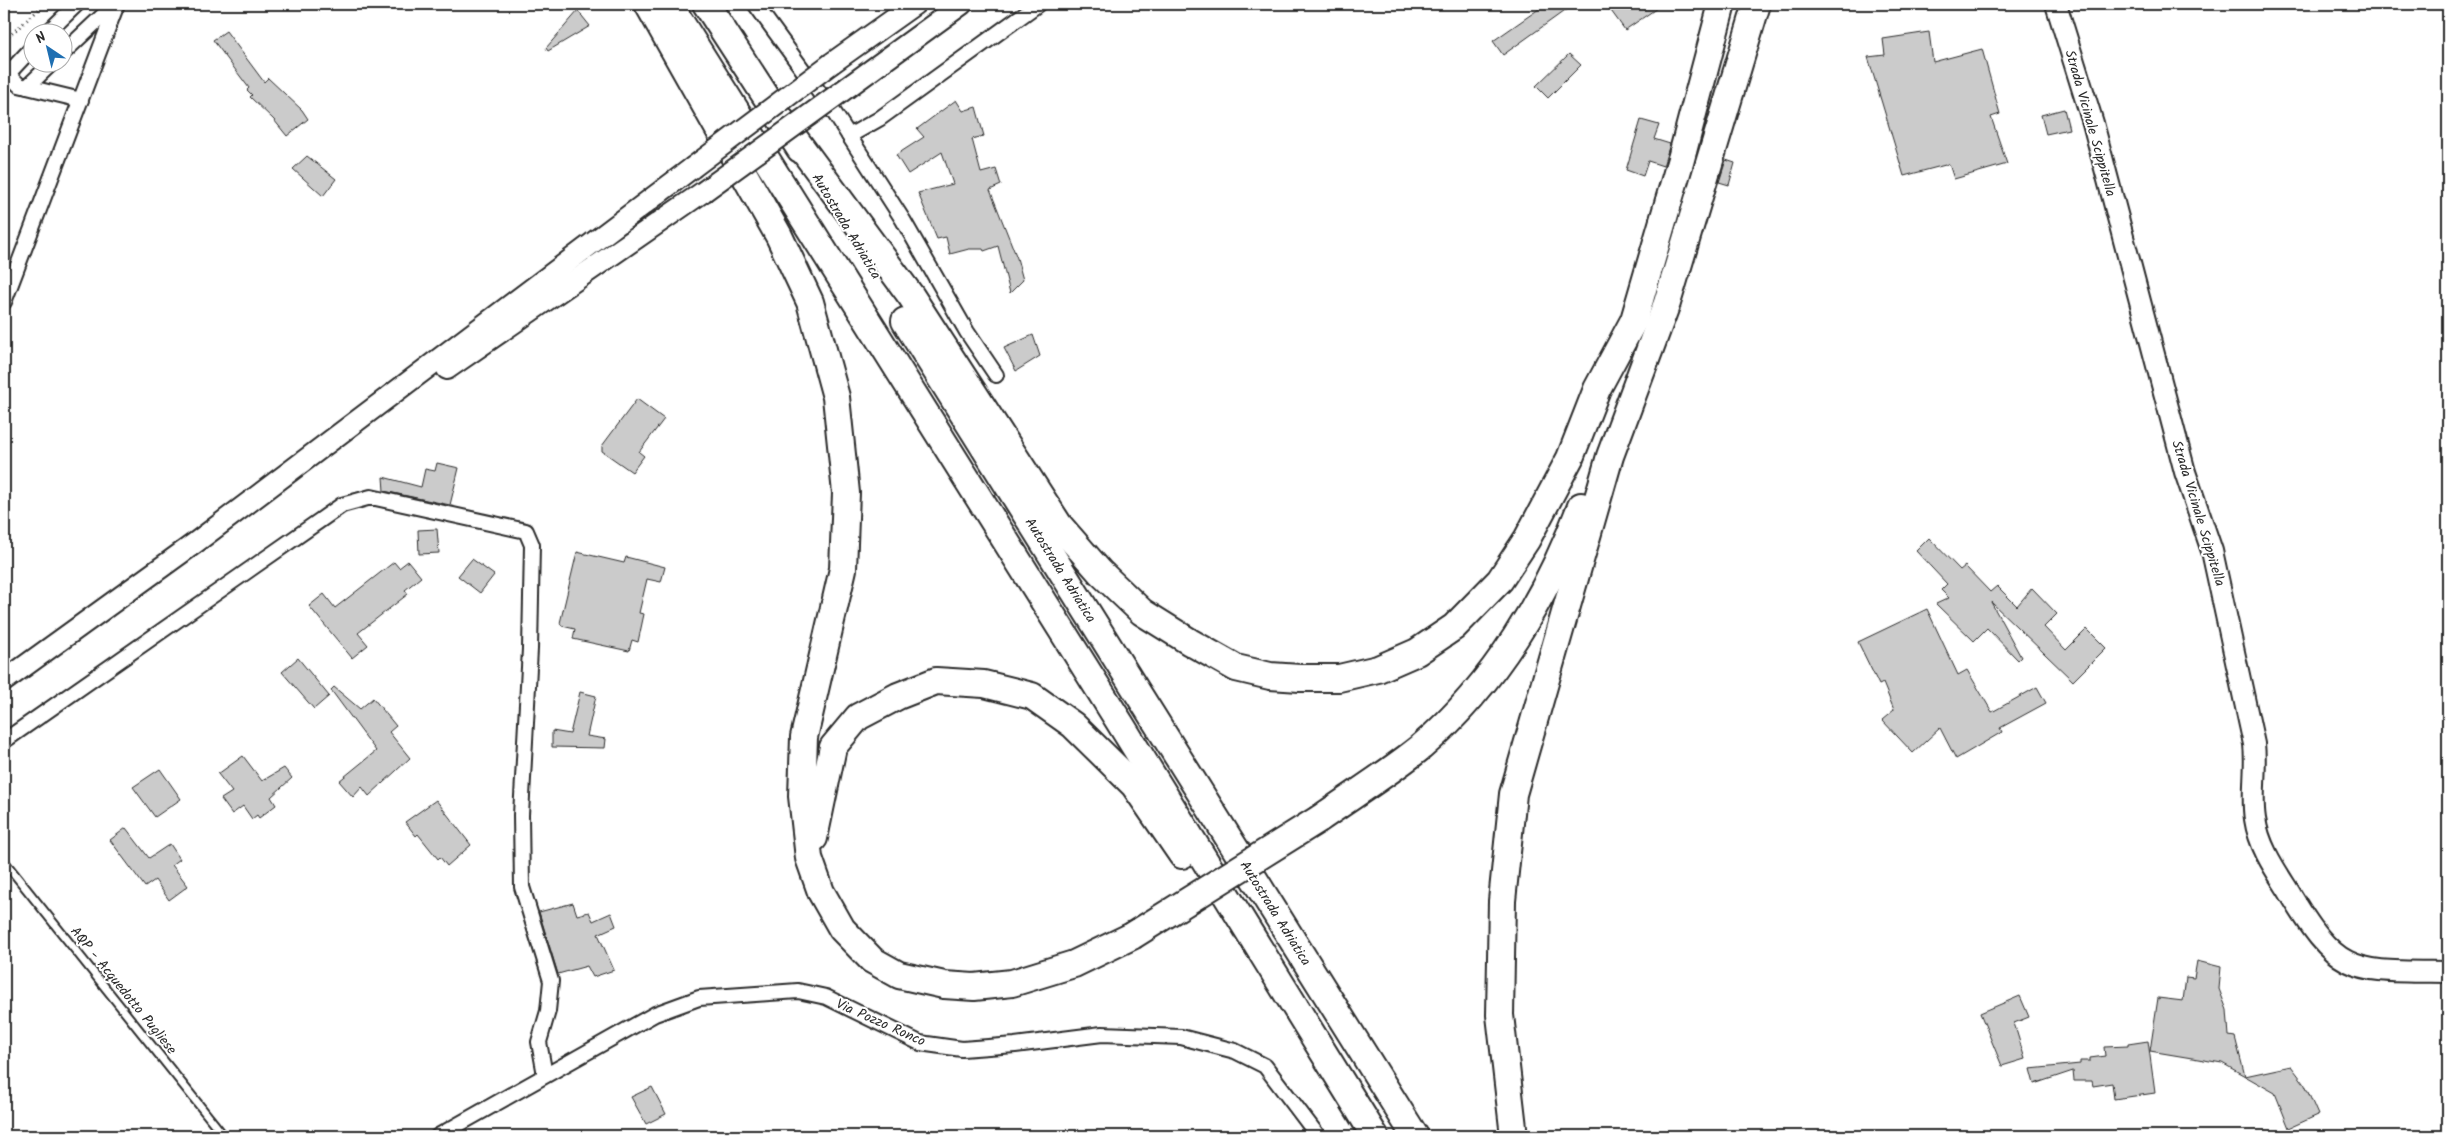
<svg xmlns="http://www.w3.org/2000/svg" width="2452" height="1140" viewBox="0 0 2452 1140" font-family="Kalam,sans-serif">
<rect width="100%" height="100%" fill="#fff"/>
<filter id="ink" filterUnits="userSpaceOnUse"><feTurbulence type="fractalNoise" baseFrequency=".02" numOctaves="2"/><feDisplacementMap in="SourceGraphic" scale="10" xChannelSelector="R" yChannelSelector="G"/><feConvolveMatrix kernelMatrix="1 2 1 2 8 2 1 2 1" color-interpolation-filters="sRGB"/></filter>
<g filter="url(#ink)">
<g fill="#cbcbcb" stroke="#2b2b2b">
<polygon points="1546,4 1574,4 1503,55 1493,41"/>
<polygon points="1606,4 1663,4 1625,30"/>
<polygon points="578,11 590,26 548,51 546,48"/>
<polygon points="226,31 264,82 268,78 302,110 308,119 287,136 274,120 250,97 252,95 247,90 249,88 213,40"/>
<polygon points="1929,32 1933,62 1982,49 2000,114 1991,117 2007,164 1954,179 1949,164 1904,176 1868,57 1885,55 1883,39"/>
<polygon points="1569,54 1581,65 1548,98 1536,86"/>
<polygon points="956,100 963,111 976,107 984,136 972,139 981,173 996,169 1001,185 990,190 1017,258 1023,280 1010,293 998,246 984,251 983,249 969,249 950,254 946,237 937,239 918,193 953,184 942,152 908,174 896,155 924,137 917,129"/>
<polygon points="2064,109 2069,129 2046,134 2041,115"/>
<polygon points="1641,120 1659,125 1654,139 1670,144 1663,166 1648,161 1643,176 1626,170"/>
<polygon points="307,156 336,179 323,196 293,169"/>
<polygon points="1726,160 1735,163 1729,185 1719,182"/>
<polygon points="1033,335 1040,356 1016,371 1004,348"/>
<polygon points="637,399 664,419 639,452 644,456 632,472 602,451 602,446"/>
<polygon points="437,463 459,468 450,505 384,491 383,477 421,487 425,469 435,471"/>
<polygon points="437,529 439,553 419,554 418,530"/>
<polygon points="1929,538 1960,570 1965,566 1990,592 1997,586 2017,606 2032,588 2057,614 2044,627 2066,650 2087,629 2106,648 2073,681 1991,602 2021,657 2018,660 1987,628 1974,641 1936,604 1949,598 1941,590 1947,584 1916,551"/>
<polygon points="577,552 624,563 626,557 665,567 661,582 647,579 639,613 644,614 638,642 632,640 629,651 573,639 575,629 562,626 560,623"/>
<polygon points="472,559 494,575 480,593 458,576"/>
<polygon points="408,561 421,577 405,590 408,594 358,633 368,645 352,658 309,606 324,594 335,608 394,562 399,568"/>
<polygon points="1927,609 1958,675 1967,670 1992,712 2037,687 2046,703 2000,728 2002,732 1956,759 1940,728 1913,753 1882,720 1894,710 1883,683 1879,685 1858,642"/>
<polygon points="298,658 329,696 314,709 282,672"/>
<polygon points="334,687 360,709 373,698 396,726 389,732 410,758 369,796 362,787 353,797 339,781 376,751 331,690"/>
<polygon points="580,692 596,696 587,736 606,739 605,748 552,747 552,731 570,734"/>
<polygon points="243,756 262,781 284,768 292,778 271,797 276,805 259,818 257,815 252,819 243,806 232,814 221,799 232,792 218,774"/>
<polygon points="160,769 181,799 155,817 133,787"/>
<polygon points="436,800 471,845 447,866 440,857 438,859 418,834 416,836 405,822"/>
<polygon points="126,828 149,858 170,844 180,859 172,865 188,886 169,900 155,880 145,887 110,840"/>
<polygon points="573,903 577,915 589,912 593,921 611,913 616,926 598,934 614,970 593,977 587,966 558,974 539,912"/>
<polygon points="2197,961 2221,967 2219,989 2227,1010 2229,1036 2235,1037 2245,1076 2291,1066 2304,1083 2318,1115 2289,1128 2275,1093 2222,1063 2150,1051 2158,998 2183,1001 2186,977 2194,978"/>
<polygon points="2020,996 2029,1017 2014,1023 2025,1059 2002,1066 1980,1013"/>
<polygon points="2148,1041 2155,1093 2114,1099 2112,1083 2093,1086 2092,1081 2074,1081 2073,1071 2034,1084 2030,1069 2080,1064 2080,1061 2090,1061 2090,1058 2105,1056 2104,1047 2128,1046 2128,1044"/>
<polygon points="652,1087 666,1114 646,1124 631,1097"/>
</g>
<g fill="none" stroke-linecap="round" stroke-linejoin="round">
<g stroke="#2b2b2b" stroke-width="11">
<polyline id="lane" points="4,861 224,1136"/>
</g>
<g stroke="#2b2b2b" stroke-width="18">
<g id="street">
<polyline points="755,4 835,114 903,220 967,332 996,375"/>
<polyline points="48,32 77,4"/>
<polyline points="62,54 115,4"/>
<polyline points="8,74 19,85 81,100"/>
<polyline points="4,78 32,48"/>
<polyline points="27,87 53,62"/>
<polyline points="849,136 879,119 1038,4"/>
<polyline points="4,302 117,4"/>
<polyline points="4,741 342,505 371,497 526,531 532,545 530,649 521,815 522,887 551,981 548,1011 539,1042 545,1075"/>
<polyline points="438,1136 655,1014 699,998 798,991 826,997 920,1043 962,1049 1015,1045 1102,1034 1181,1037 1235,1051 1265,1066 1318,1136"/>
</g>
</g>
<g stroke="#2b2b2b" stroke-width="24">
<g id="secondary">
<path d="M2056,4L2093,123L2185,472L2212,551L2254,744C2257,769 2251,794 2255,819C2259,846 2274,868 2288,890C2339,977 2353,971 2448,972"/>
<polyline points="832,63 915,4"/>
<polyline points="848,87 962,4"/>
<polyline points="447,369 703,192"/>
<polyline points="4,681 195,543 692,168"/>
</g>
</g>
<g stroke="#2b2b2b" stroke-width="30">
<g id="highway">
<polyline points="648,4 779,236 810,302 836,397 846,493 843,569 804,737 802,796 809,858 821,892 842,929 872,960 899,975 944,985 974,987 1012,983 1074,964 1132,936"/>
<polyline points="669,4 1120,723 1375,1136"/>
<polyline points="706,4 800,149"/>
<polyline points="792,135 911,296 1059,525 1100,572 1142,612 1190,642 1236,668 1270,676 1300,678 1339,678 1378,669 1417,652 1454,627 1500,580 1527,539 1570,458 1597,389 1634,320 1681,159 1722,4"/>
<polyline points="905,321 1415,1136"/>
<path d="M1319,819C1353,795 1389,773 1421,747C1495,684 1547,596 1581,506"/>
<polyline points="814,838 833,747 858,717 898,696 936,681 984,684 1032,696 1073,725 1134,785 1182,855"/>
<polyline points="1514,1136 1500,1015 1502,901 1513,794 1610,456 1667,303 1757,4"/>
</g>
</g>
<polyline stroke="#2b2b2b" stroke-width="3" stroke-dasharray="1 4" stroke-linecap="butt" points="4,46 9,36 45,4"/>
<use href="#lane" stroke="#fff" stroke-width="7"/>
<use href="#street" stroke="#fff" stroke-width="14"/>
<use href="#secondary" stroke="#fff" stroke-width="20"/>
<use href="#highway" stroke="#fff" stroke-width="26"/>
<g stroke="#2b2b2b" stroke-width="24" stroke-linecap="butt">
<g id="secondary-bridge">
<polyline points="692,168 832,63"/>
<polyline points="703,192 848,87"/>
</g>
</g>
<g stroke="#2b2b2b" stroke-width="30" stroke-linecap="butt">
<polyline id="highway-bridge" points="1132,936 1319,819"/>
</g>
<use href="#secondary-bridge" stroke="#fff" stroke-width="20"/>
<use href="#highway-bridge" stroke="#fff" stroke-width="26"/>
</g>
</g>
<g text-anchor="middle" stroke-width="4" stroke-linejoin="round" paint-order="stroke">
<g font-size="14" fill="#2b2b2b" stroke="#fff">
<text transform="translate(2091 123) rotate(74)" y="5">Strada Vicinale Scippitella</text>
<text transform="translate(847 226) rotate(59)" y="5">Autostrada Adriatica</text>
<text transform="translate(2199 513) rotate(73)" y="5">Strada Vicinale Scippitella</text>
<text transform="translate(1061 570) rotate(58)" y="5">Autostrada Adriatica</text>
<text transform="translate(1276 913) rotate(58)" y="5">Autostrada Adriatica</text>
<text transform="translate(124 990) rotate(51)" y="5">AQP - Acquedotto Pugliese</text>
<text transform="translate(881 1022) rotate(24)" y="5">Via Pozzo Ronco</text>
</g>
</g>
<rect width="2452" height="1140" fill="none" stroke="#fff" stroke-width="20"/>
<rect x="10" y="10" width="2432" height="1120" fill="none" stroke="#2b2b2b" stroke-width="2" filter="url(#ink)"/>
<g transform="translate(48 48) rotate(325)"><circle r="24" fill="#ffffff" stroke="#aaaaaa"/>
<path d="M0-4L9 19L0 12L-9 19Z" fill="#1f6fb2"/>
<text y="-8" font-size="14" font-weight="bold" text-anchor="middle" fill="#2b2b2b">N</text>
</g>
</svg>
